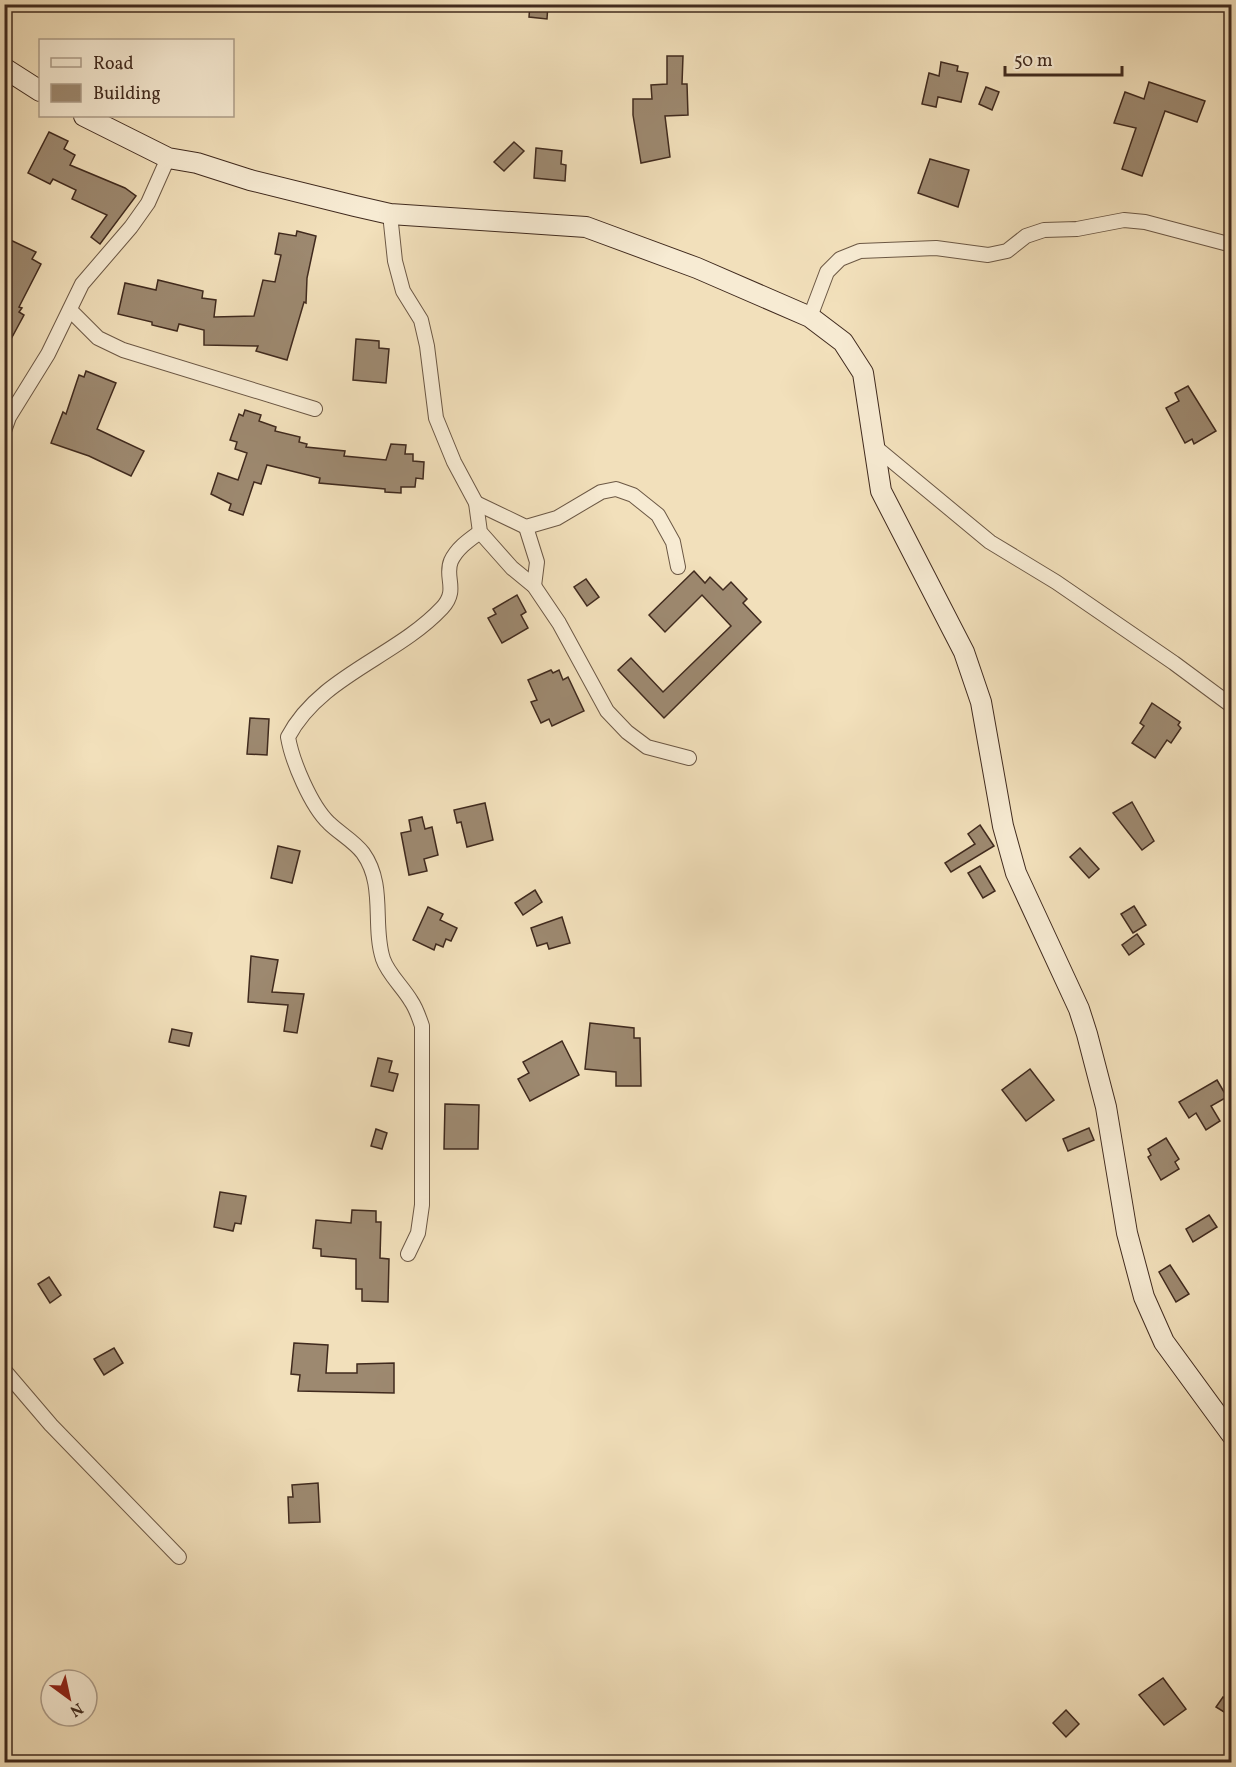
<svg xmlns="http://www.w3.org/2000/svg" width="1236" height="1767" viewBox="0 0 1236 1767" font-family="Vollkorn,serif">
<rect width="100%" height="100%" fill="#f2e0bb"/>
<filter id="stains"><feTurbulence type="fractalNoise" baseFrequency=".00333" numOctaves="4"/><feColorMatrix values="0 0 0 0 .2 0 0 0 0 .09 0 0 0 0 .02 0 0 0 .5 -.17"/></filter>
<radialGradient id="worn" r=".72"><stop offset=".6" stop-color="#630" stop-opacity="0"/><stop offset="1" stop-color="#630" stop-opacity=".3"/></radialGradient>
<g fill="#9d8970" stroke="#402a1e" stroke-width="1.5">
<polygon points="530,4 548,4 547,19 529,17"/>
<polygon points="667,56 683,56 682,84 687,84 688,115 665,116 670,157 641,163 633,115 633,99 652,99 651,85 667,84"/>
<polygon points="941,62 958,66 957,71 968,73 961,102 938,97 936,107 922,104 929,73 939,76"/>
<polygon points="1149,82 1205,101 1197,122 1165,111 1142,176 1122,169 1136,128 1114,123 1125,92 1144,99"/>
<polygon points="986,87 999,92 992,110 979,104"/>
<polygon points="49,132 68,141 64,149 75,155 70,165 125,188 136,196 100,244 91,237 107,215 72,199 76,190 53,179 50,184 28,173"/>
<polygon points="514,142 524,151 504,171 494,162"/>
<polygon points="536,148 562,151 561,164 566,165 565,181 534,178"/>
<polygon points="930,159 969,170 958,207 918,193"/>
<polygon points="297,231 316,236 307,278 306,303 304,302 287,360 256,351 258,346 204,345 204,330 179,324 177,331 152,325 152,322 118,314 125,283 156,290 158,280 203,291 202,298 216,300 214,317 254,316 263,280 275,282 281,255 275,254 279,233 296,236"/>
<polygon points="4,237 36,252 32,259 41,264 19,307 22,308 19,312 24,315 4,352"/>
<polygon points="356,339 379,341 379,348 389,349 386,383 353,380"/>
<polygon points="86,371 116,383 97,429 144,451 131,476 89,456 51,443 63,412 66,414 79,375 84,377"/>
<polygon points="1188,386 1216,431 1194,444 1192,439 1185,443 1166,408 1179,401 1175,393"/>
<polygon points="245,410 261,415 259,421 276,427 275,431 300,437 299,442 307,444 306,447 345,451 344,456 386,460 391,444 406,445 405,454 413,454 413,461 424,462 423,479 416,478 415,487 401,487 401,493 385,492 385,489 319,483 320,478 267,465 261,484 254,482 243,515 229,510 231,504 211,494 218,473 238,480 247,453 235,449 237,442 230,440 239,414 243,416"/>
<polygon points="694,571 705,583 710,577 723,590 731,582 747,599 743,603 761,622 664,718 618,670 631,658 663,692 731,626 702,595 665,632 649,615"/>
<polygon points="586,579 599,597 587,606 574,587"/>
<polygon points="517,595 526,612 521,615 528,628 502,643 488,618 496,614 493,609"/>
<polygon points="551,670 553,673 559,670 563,680 568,677 584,711 552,726 549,719 541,723 531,702 537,700 528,680"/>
<polygon points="1152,703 1180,722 1178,725 1181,728 1171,743 1167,740 1155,758 1132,743 1144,726 1140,723"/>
<polygon points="250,718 269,719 267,755 247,754"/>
<polygon points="1132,802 1154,841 1142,850 1113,813"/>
<polygon points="485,803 493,840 467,847 461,822 457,823 454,810"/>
<polygon points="422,817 425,829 432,827 438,855 424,859 427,871 409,875 401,833 411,831 409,820"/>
<polygon points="980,825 994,846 951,872 945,863 975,844 968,834"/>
<polygon points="278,846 300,851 292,883 271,878"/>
<polygon points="1080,848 1099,869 1089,878 1070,857"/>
<polygon points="980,866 995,891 983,898 968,873"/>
<polygon points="535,890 542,902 523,915 515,903"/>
<polygon points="1134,906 1146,925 1133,933 1121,914"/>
<polygon points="428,907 443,914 440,920 457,928 451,941 446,939 443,947 436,944 434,950 413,940"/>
<polygon points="562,917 570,943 549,949 547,943 537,946 531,928"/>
<polygon points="1137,934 1144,944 1129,955 1122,945"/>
<polygon points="251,956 278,960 272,992 304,994 297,1033 284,1031 288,1005 248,1002"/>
<polygon points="590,1023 634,1028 634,1038 640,1038 641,1086 616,1086 616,1072 585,1069"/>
<polygon points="172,1029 192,1033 189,1046 169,1042"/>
<polygon points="562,1041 579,1075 530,1101 518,1079 529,1073 523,1062"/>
<polygon points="378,1058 392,1061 389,1072 398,1074 393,1091 371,1086"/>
<polygon points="1030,1069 1054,1100 1026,1121 1002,1090"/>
<polygon points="1217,1080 1227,1097 1211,1106 1220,1121 1206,1130 1196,1113 1189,1118 1179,1102"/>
<polygon points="445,1104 479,1105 478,1149 444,1149"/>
<polygon points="1089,1128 1094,1140 1068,1151 1063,1139"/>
<polygon points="376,1129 387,1133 382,1149 371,1146"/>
<polygon points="1166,1138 1179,1159 1175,1162 1179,1169 1161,1180 1148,1157 1151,1155 1148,1149"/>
<polygon points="220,1192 246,1196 241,1224 235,1223 233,1231 214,1227"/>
<polygon points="352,1210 376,1211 376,1222 381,1222 380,1258 389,1259 388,1302 362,1301 362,1289 356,1289 356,1259 321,1256 321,1249 313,1248 316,1220 351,1223"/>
<polygon points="1209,1215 1217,1227 1193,1242 1186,1229"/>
<polygon points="1170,1265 1189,1294 1176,1302 1159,1272"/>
<polygon points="49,1277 61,1295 50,1303 38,1284"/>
<polygon points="294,1343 328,1345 326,1373 357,1373 357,1364 394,1363 394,1393 298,1391 300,1375 291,1374"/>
<polygon points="114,1348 123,1363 104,1375 94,1359"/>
<polygon points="318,1483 320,1522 289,1523 288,1497 293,1497 292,1485"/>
<polygon points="1163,1678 1186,1709 1164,1725 1139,1695"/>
<polygon points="1223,1697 1232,1702 1232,1717 1216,1707"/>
<polygon points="1066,1710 1079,1724 1066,1737 1053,1723"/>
</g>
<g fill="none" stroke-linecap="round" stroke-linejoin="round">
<g stroke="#6c5845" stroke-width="16">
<g id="street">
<polyline points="390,214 395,261 403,291 421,320 427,346 436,418 454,462 476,503 480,532 512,568 534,586 559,623 607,711 627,732 647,747 689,758"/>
<polyline points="70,310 98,338 123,350 315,409"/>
<polyline points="810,317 827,272 840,259 860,251 936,248 988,255 1007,251 1026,236 1044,230 1077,229 1124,220 1145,222 1232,245"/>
<polyline points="4,431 9,417 48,354 82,284 131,227 148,203 168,158"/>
<polyline points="874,446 990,542 1056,582 1174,663 1232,706"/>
<polyline points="476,503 526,527 557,518 601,492 616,489 633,495 658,515 673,542 678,567"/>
<polyline points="526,527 537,562 534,586"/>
<path d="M408,1254L418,1233L422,1205V1026C419,1017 416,1008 411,1001C403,987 388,974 383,959C372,925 386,885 363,853C354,841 339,833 329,823C311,806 292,761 288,737C320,676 396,657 442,608C459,590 444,577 451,561C457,548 469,540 480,532"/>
<polyline points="4,1370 51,1425 179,1557"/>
</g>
</g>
<g stroke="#402a1e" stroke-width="22">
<g id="secondary">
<polyline points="4,68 40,91"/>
<polyline points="84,116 168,158 197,163 250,180 355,206 390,214 586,227 697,268 810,317 843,342 863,373 881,491 964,652 981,702 1003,826 1016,873 1079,1009 1087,1034 1106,1107 1127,1233 1144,1297 1164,1342 1232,1435"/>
</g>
</g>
<use href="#street" stroke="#f7ebd3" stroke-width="14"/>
<use href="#secondary" stroke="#f7ebd3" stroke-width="20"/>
</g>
<rect width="1236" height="1767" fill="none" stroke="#f2e0bb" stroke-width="24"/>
<rect x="6" y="6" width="1224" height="1755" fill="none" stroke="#402a1e" stroke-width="3"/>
<rect x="12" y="12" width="1212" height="1743" fill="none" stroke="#402a1e" stroke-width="1.5"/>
<rect x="39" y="39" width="195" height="78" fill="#f7ebd3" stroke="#ae9e8b" stroke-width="1.5"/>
<rect x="51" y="58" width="30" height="9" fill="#f7ebd3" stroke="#ae9e8b" stroke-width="1.5"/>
<text x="93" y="69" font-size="18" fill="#402a1e">Road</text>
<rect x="51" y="84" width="30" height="18" fill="#9d8970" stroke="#ae9e8b" stroke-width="1.5"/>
<text x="93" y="99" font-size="18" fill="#402a1e">Building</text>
<g transform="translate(69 1698) rotate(147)"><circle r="28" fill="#f7ebd3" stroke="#ae9e8b" stroke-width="1.5"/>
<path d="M0-4.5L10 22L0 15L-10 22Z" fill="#8f2418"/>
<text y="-9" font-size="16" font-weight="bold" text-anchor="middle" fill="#402a1e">N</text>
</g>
<path d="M1005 66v9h117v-9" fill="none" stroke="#402a1e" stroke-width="3"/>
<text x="1014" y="66" font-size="18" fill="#402a1e" stroke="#f7ebd3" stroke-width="4.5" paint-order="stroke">50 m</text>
<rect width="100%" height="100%" filter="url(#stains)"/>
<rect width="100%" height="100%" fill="url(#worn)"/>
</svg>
